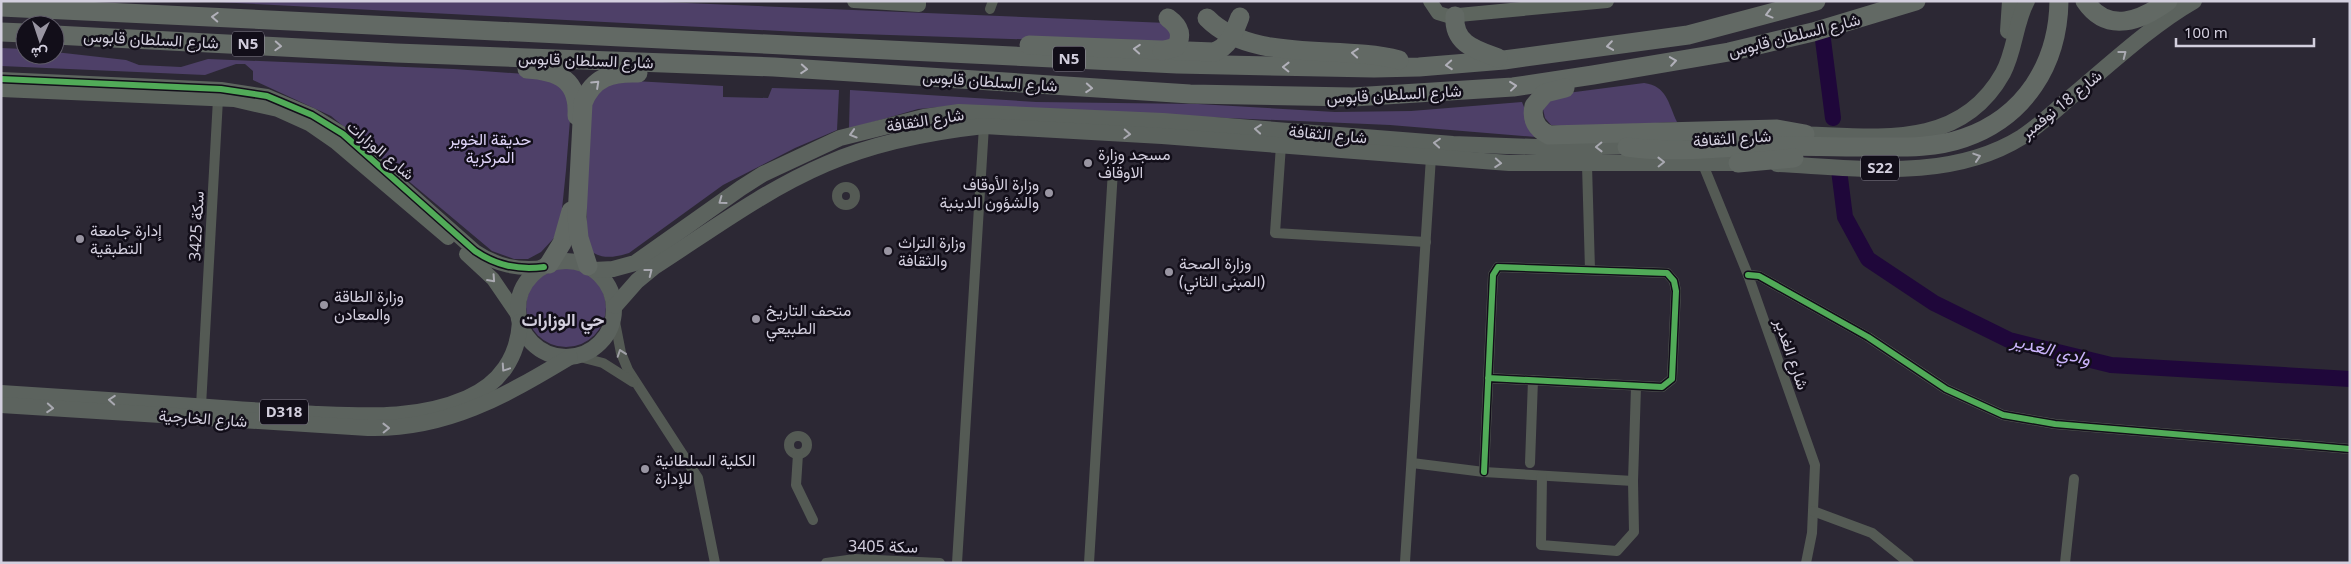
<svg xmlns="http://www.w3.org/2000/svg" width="2351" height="564" viewBox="0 0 2351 564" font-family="'Noto Sans',Vazirmatn,sans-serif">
<rect width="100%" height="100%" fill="#2c2834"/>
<g fill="#4e4068">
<polygon points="197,1 639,1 1167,23 1176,35 1166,44 799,32"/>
<polygon points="1,48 25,49 25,55 55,55 55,52 126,60 139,65 181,67 208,59 454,69 525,74 565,86 570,120 566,170 561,219 554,238 541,252 528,259 514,259 492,251 331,116 253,80 253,71 245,64 236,64 205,75 1,66"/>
<path d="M617,80L723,86V97L768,98L772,88L839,90L837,130L795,148L723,185L629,253C613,258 598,260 587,247L586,169L591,100L602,84Z"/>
<path d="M1644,83C1667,86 1668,103 1677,122L1570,127L1551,125L1545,118L1543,109L1552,95Z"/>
<polygon points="850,90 1036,102 1198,104 1335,112 1411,111 1522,102 1536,137 1390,125 951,106 918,109 849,129"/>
<circle cx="566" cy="307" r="40"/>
</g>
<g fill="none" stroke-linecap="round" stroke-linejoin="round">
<g stroke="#1f073a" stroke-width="16">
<polyline points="1822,32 1833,118"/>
<polyline points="1839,170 1845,217 1868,259 1934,303 2009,340 2111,365 2350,379"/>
</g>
<g stroke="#545a54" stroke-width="10">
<polyline points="990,9 993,1"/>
<polyline points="1281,145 1275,233 1426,242"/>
<polyline points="1702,162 1748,275 1815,465 1812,533 1806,563"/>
<polyline points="1587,165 1590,270"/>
<circle cx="846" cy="196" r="9"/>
<polyline points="1748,275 1759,276 1868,337 1946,389 2003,415 2055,424 2350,449"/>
<polyline points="614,317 621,353 628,370 698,478 715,563"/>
<polyline points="576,356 603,363 633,382"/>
<polyline points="201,406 218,99 221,94"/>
<circle cx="798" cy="445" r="9"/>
<polyline points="798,454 796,485 813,520"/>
<polyline points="1412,463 1484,472 1633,481"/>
<polyline points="1530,463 1533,380"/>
<polyline points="1484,472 1493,275 1498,267 1667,273 1674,281 1676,291 1672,379 1662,387 1488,378"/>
<polyline points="1542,476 1541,545 1617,551 1634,532 1633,481 1636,387"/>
<polyline points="1813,511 1872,533 1909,563"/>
<polyline points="1405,562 1431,157"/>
<polyline points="826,563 855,559 940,563"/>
<polyline points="957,563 984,126"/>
<polyline points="1089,563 1114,154"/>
<polyline points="2065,563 2074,479"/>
</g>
<g stroke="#5d655e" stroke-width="14">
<polyline points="854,1 919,5 919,1"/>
<polyline points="1430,1 1438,13 1448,16 1607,1"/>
<path d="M1,79L221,89L267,96L312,115L343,134L475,251C497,266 518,270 544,267"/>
<polyline points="1,90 234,100 278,110 309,124 335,142 448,238"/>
<polyline points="466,254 493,279 519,317"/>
</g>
<g stroke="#5c635e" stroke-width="16">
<polyline points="2008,31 2010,1"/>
<path d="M1792,134C1869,135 1958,154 2003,73C2015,51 2015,23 2027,1"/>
<path d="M1777,164C1858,168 1950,182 2022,137C2040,125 2056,110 2072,96C2109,65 2152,25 2194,1"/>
<circle cx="566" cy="309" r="48"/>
<polyline points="594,270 613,269 635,263 741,188 763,174 840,138 924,117 959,112 1163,121 1453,144 1562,148 1638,146"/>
<path d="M615,306L637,281L654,267C710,231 765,190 826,164C876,142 930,132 984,126L1162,136L1509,163H1751"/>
<path d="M1,393C70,397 140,402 209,407C245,410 282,412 318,414C369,416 419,419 467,398C500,384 518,357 520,322"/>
<path d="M1,405L368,428C446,430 505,396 570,357"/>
</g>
<g stroke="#626964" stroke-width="19">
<path d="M2085,1C2108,35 2142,20 2168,1"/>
<polyline points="1,7 1177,64 1374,68 1419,67 1504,60 1688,35 1816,1"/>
<path d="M1455,16C1453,44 1476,50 1498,58"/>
<path d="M1207,18C1252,64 1339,44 1399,60"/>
<polyline points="1,32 25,33"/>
<polyline points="55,35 396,53 774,67 1190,94 1353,97 1513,87 1593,75 1729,52 1813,32 1916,1"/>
<path d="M1029,45L1214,52C1230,46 1234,32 1240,17"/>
<path d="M1162,51L1176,47C1183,35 1179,26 1168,18"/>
<path d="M527,69C559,71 579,80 577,116"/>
<path d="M1565,88L1545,93L1534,106C1531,119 1536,129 1549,135L1777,129L1805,134"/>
<path d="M1627,147C1674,154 1723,146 1771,146C1803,146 1834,147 1866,147C1898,147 1933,149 1964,138C2025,117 2058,64 2059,1"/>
<polyline points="1738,163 1794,158"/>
<polyline points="549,264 562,243 571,211"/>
<path d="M588,266L579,238L577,217L583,103C593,77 612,72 638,73"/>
</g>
<g stroke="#120e19" stroke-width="9">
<g id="cycleway">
<path d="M1,79L221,89L267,96L312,115L343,134L475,251C497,266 518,270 544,267"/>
<polyline points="1748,275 1759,276 1868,337 1946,389 2003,415 2055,424 2350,449"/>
<polyline points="1484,472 1493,275 1498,267 1667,273 1674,281 1676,291 1672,379 1662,387 1488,378"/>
</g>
</g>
<use href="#cycleway" stroke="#51ab58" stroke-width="6"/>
</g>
<defs><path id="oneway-chevron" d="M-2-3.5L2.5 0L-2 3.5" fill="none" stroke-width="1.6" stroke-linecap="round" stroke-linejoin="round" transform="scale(1.25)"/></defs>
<g stroke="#b1b0b9">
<use href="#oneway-chevron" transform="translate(1769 14) rotate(165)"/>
<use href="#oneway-chevron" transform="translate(215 17) rotate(-177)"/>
<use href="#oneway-chevron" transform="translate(278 46) rotate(3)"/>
<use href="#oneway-chevron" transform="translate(1610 46) rotate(172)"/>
<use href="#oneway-chevron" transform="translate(1137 49) rotate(-176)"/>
<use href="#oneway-chevron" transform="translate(1355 53) rotate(-175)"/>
<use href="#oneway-chevron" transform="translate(1673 61) rotate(-9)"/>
<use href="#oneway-chevron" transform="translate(1449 65) rotate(176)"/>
<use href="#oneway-chevron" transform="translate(1286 67) rotate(-179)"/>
<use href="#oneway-chevron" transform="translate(804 69) rotate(4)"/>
<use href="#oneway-chevron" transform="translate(596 84) rotate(-43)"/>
<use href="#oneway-chevron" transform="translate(1513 86) rotate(-6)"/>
<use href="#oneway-chevron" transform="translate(1089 88) rotate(4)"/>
</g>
<g stroke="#a9a9b1">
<use href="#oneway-chevron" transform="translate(2123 54) rotate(-38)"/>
<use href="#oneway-chevron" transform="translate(1258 129) rotate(-175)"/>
<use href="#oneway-chevron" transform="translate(853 134) rotate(163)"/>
<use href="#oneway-chevron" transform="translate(1127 134) rotate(3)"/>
<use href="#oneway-chevron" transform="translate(1437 143) rotate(-175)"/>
<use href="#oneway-chevron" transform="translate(1599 147) rotate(179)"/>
<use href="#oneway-chevron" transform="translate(1977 157) rotate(-18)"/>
<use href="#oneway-chevron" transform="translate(1661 162) rotate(-1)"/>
<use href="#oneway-chevron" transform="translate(1498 163) rotate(4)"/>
<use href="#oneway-chevron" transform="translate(722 201) rotate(144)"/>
<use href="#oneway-chevron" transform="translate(649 272) rotate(-38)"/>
<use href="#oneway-chevron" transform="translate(505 368) rotate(124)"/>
<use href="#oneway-chevron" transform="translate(112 400) rotate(-176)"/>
<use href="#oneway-chevron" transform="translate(50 408) rotate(4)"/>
<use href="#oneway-chevron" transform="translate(386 428) rotate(-1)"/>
</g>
<use stroke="#aaaab1" href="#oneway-chevron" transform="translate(492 279) rotate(48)"/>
<use stroke="#a0a0a7" href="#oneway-chevron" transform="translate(621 353) rotate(-109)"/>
<g fill="#9995a2" stroke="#120e19" stroke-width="2">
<circle cx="1088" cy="163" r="5"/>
<circle cx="1049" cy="193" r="5"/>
<circle cx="80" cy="239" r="5"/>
<circle cx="888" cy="251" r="5"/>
<circle cx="1169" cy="272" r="5"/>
<circle cx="324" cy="305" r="5"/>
<circle cx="756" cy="319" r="5"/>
<circle cx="645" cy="469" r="5"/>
</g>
<g text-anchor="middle" stroke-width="5" stroke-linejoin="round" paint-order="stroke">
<g fill="#120e19" stroke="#9995a3" stroke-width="1">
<rect x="232" y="31.5" width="32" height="25" rx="4"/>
<rect x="1053" y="46.5" width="32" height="25" rx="4"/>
<rect x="1861" y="155.5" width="38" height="25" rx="4"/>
<rect x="260" y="399.5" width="48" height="25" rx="4"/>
</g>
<g font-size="15" font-weight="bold" fill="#d3cfde">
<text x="248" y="49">N5</text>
<text x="1069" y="64">N5</text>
<text x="1880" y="173">S22</text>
<text x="284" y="417">D318</text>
</g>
<g font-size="16" fill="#d3cfde" stroke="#120e19">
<text transform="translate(1794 35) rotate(-14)" y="6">شارع السلطان قابوس</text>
<text transform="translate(151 39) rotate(3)" y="6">شارع السلطان قابوس</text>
<text transform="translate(586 60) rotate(2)" y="6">شارع السلطان قابوس</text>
<text transform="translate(990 81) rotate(4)" y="6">شارع السلطان قابوس</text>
<text transform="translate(1394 94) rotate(-3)" y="6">شارع السلطان قابوس</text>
<text transform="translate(2061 104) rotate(-39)" y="6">شارع 18 نوفمبر</text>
<text transform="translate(925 120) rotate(-9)" y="6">شارع الثقافة</text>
<text transform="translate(1328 134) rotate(5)" y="6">شارع الثقافة</text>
<text transform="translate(1732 138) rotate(-4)" y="6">شارع الثقافة</text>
<text transform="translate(381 150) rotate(40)" y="6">شارع الوزارات</text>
<text transform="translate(196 226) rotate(-87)" y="6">سكة 3425</text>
<text transform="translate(1792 354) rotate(71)" y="6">شارع الغدير</text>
<text transform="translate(203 418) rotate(4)" y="6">شارع الخارجية</text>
<text transform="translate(883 546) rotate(1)" y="6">سكة 3405</text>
</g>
<g font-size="16" fill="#e0d5fa" stroke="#120e19">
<text x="490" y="145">حديقة الخوير<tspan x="490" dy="18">المركزية</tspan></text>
</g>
<g font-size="16" fill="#d3cfde" stroke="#120e19" text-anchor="start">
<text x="1098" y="160">مسجد وزارة<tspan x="1098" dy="18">الاوقاف</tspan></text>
<text x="1039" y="190" text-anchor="end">وزارة الأوقاف<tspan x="1039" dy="18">والشؤون الدينية</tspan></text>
<text x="90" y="236">إدارة جامعة<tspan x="90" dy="18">التطبقية</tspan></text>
<text x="898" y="248">وزارة التراث<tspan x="898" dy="18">والثقافة</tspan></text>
<text x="1179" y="269">وزارة الصحة<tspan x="1179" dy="18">(المبنى الثاني)</tspan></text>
<text x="334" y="302">وزارة الطاقة<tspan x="334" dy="18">والمعادن</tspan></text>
<text x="766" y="316">متحف التاريخ<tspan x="766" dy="18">الطبيعي</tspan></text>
<text x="655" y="466">الكلية السلطانية<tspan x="655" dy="18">للإدارة</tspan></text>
</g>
<g font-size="18" font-weight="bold" fill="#d3cfde" stroke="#120e19">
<text x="563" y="326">حي الوزارات</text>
</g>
<g font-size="18" font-style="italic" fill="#cab3fa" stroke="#120e19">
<text transform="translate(2051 350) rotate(14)" y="6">وادي الغدير</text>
</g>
</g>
<rect width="2351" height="564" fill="none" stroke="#d3cfde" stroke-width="5"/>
<g transform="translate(40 40) rotate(183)"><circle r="24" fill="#120e19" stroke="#5f5b68"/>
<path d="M0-4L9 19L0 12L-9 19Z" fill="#9995a2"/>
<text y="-8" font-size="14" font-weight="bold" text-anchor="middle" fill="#d3cfde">ش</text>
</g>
<path d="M2176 38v8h138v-8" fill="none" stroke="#d3cfde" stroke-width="2.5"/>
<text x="2184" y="38" font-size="15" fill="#d3cfde" stroke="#120e19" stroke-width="4" paint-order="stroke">100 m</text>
</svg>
